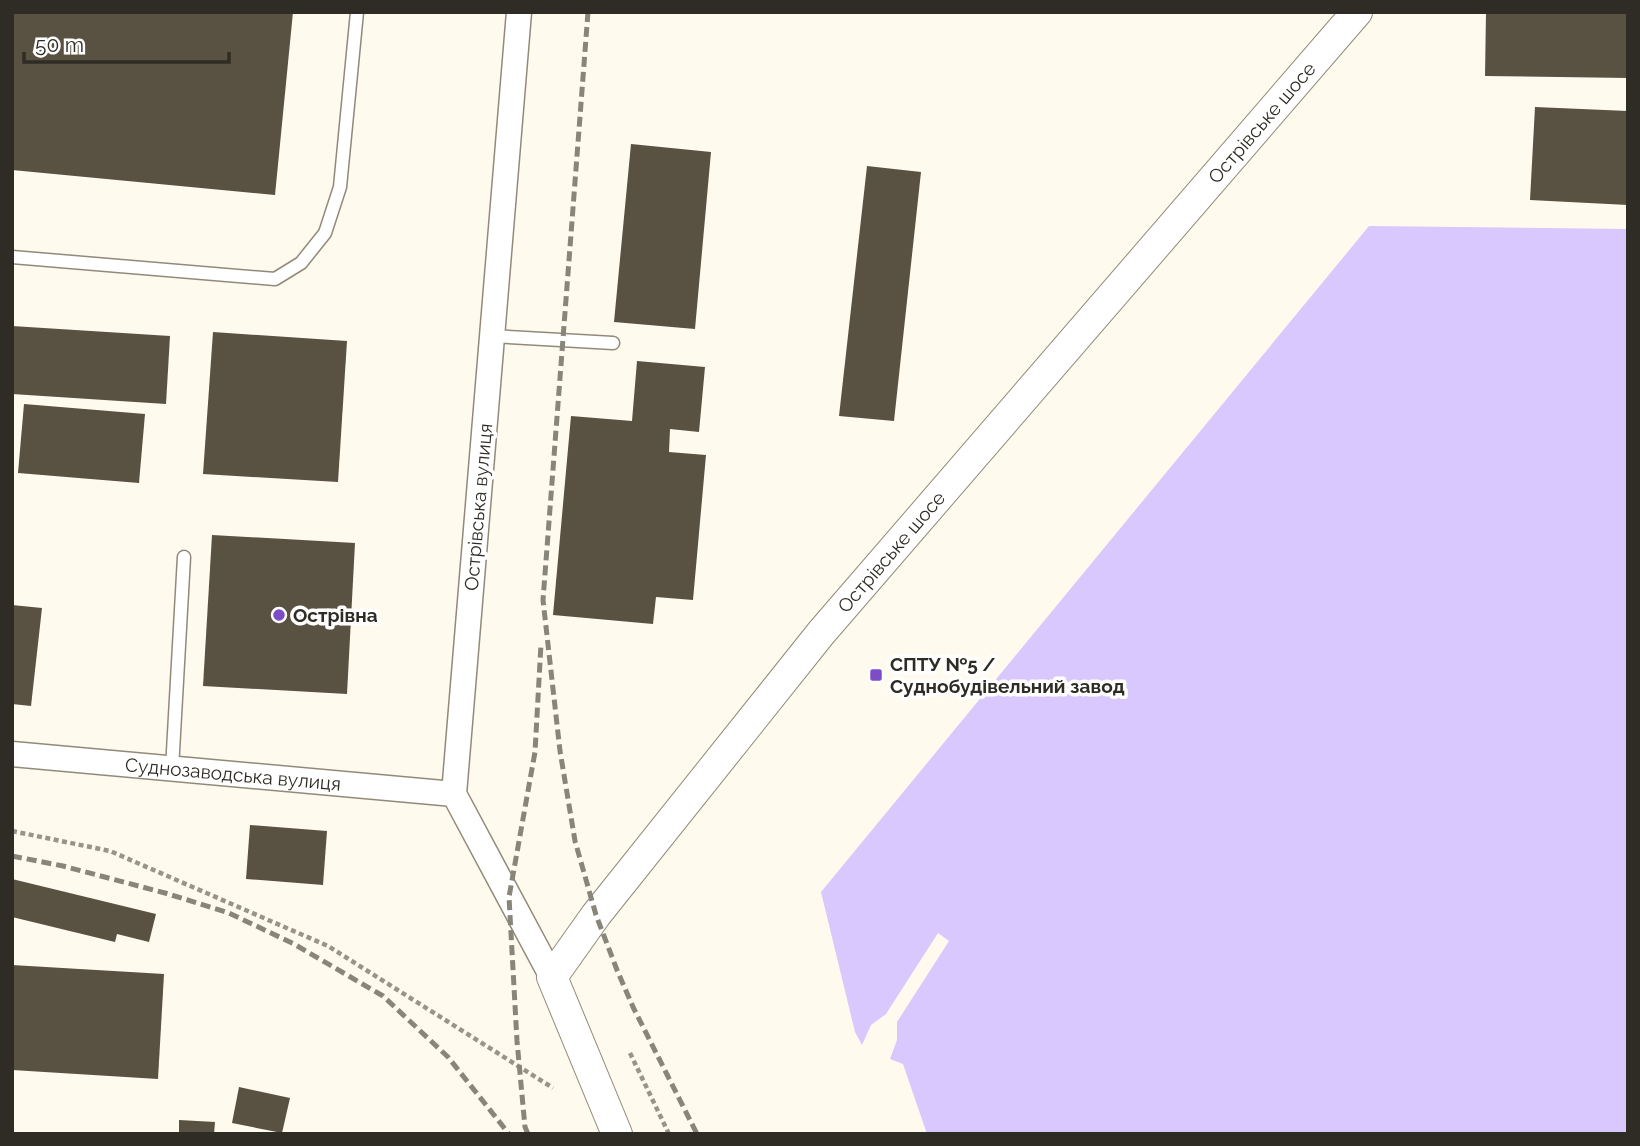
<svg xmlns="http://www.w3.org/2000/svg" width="1640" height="1146" viewBox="0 0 1640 1146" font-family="Raleway,sans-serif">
<rect width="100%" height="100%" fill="#fffaee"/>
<polygon fill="#d8c8fd" points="1369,226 1628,229 1628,1134 927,1134 903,1064 890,1059 897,1040 897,1022 949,941 938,933 886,1014 871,1025 862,1045 855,1032 821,892"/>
<g fill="#595142">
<polygon points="12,12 293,12 275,195 12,170"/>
<polygon points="1486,12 1628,12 1628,78 1485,76"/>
<polygon points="1535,107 1628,111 1628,205 1530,200"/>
<polygon points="631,144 711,152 695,329 614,322"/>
<polygon points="867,166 921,172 894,421 839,416"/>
<polygon points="12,326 170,336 166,404 12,394"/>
<polygon points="213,332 347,341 338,482 203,474"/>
<polygon points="637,361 705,367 699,432 670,429 669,452 706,455 693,600 656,597 653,624 553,615 571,416 632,421"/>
<polygon points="24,404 145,414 139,483 18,473"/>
<polygon points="212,535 355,543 347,694 203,686"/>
<polygon points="12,605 42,608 31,706 12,704"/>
<polygon points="250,825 327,831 323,885 246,879"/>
<polygon points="12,879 156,914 149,942 117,934 115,942 12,917"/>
<polygon points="12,965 164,974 158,1079 12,1070"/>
<polygon points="239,1087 290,1098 282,1133 232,1123"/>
<polygon points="179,1120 215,1122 214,1134 179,1134"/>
</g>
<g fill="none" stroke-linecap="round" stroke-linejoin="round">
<g stroke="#928a79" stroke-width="15">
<g id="service">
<polyline points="12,257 275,279 301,263 325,233 340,187 357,12"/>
<polyline points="492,336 613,343"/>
<polyline points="172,769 184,557"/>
</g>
</g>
<g stroke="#928a79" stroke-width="27">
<g id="minor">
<polyline points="519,12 454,794 552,977"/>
<path id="s1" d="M12,754L454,794"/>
</g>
</g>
<g stroke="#928a79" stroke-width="32">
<g id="tertiary">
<path id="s2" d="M617,1134L552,977L596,915L821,633L1357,12"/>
</g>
</g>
<g stroke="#98948a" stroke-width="4.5" stroke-dasharray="5 3.5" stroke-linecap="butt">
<polyline points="12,831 110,851 328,946 553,1088"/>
<polyline points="630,1053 669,1134"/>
</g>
<use href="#service" stroke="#fff" stroke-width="12"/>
<use href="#minor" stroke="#fff" stroke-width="24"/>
<use href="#tertiary" stroke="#fff" stroke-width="30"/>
<g stroke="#88857b" stroke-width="5" stroke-dasharray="10 5" stroke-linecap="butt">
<polyline points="588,12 543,600 560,751 575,841 596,915 617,970 633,1007 697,1134"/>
<polyline points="12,856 63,866 165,893 229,913 294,944 383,996 448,1057 509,1134"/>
<polyline points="528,1134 525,1127 517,1041 509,897 535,752 541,644"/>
</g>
</g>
<g fill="#7c4dc5" stroke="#fff" stroke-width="2.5">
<circle cx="279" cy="615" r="7"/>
<rect x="869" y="668" width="14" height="14" rx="3.5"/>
</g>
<g text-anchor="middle" stroke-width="7" stroke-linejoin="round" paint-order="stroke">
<g font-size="19" fill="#2f2c25" stroke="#fff">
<text dy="7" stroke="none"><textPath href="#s2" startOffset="1281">Острівське шосе</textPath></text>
<text transform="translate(478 507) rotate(-85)" y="7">Острівська вулиця</text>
<text dy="7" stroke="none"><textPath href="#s2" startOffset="714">Острівське шосе</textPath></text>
<text dy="7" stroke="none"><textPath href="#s1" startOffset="222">Суднозаводська вулиця</textPath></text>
</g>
<g font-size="19" font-weight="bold" fill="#2f2c25" stroke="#fff" text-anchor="start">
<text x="293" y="622">Острівна</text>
<text x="890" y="671">СПТУ №5 /<tspan x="890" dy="22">Суднобудівельний завод</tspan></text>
</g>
</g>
<rect width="1640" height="1146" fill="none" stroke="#2f2c25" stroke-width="28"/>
<path d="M24 52v10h205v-10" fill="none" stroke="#2f2c25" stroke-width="3.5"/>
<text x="35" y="52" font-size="21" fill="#2f2c25" stroke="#ffffff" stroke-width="5" paint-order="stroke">50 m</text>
</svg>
